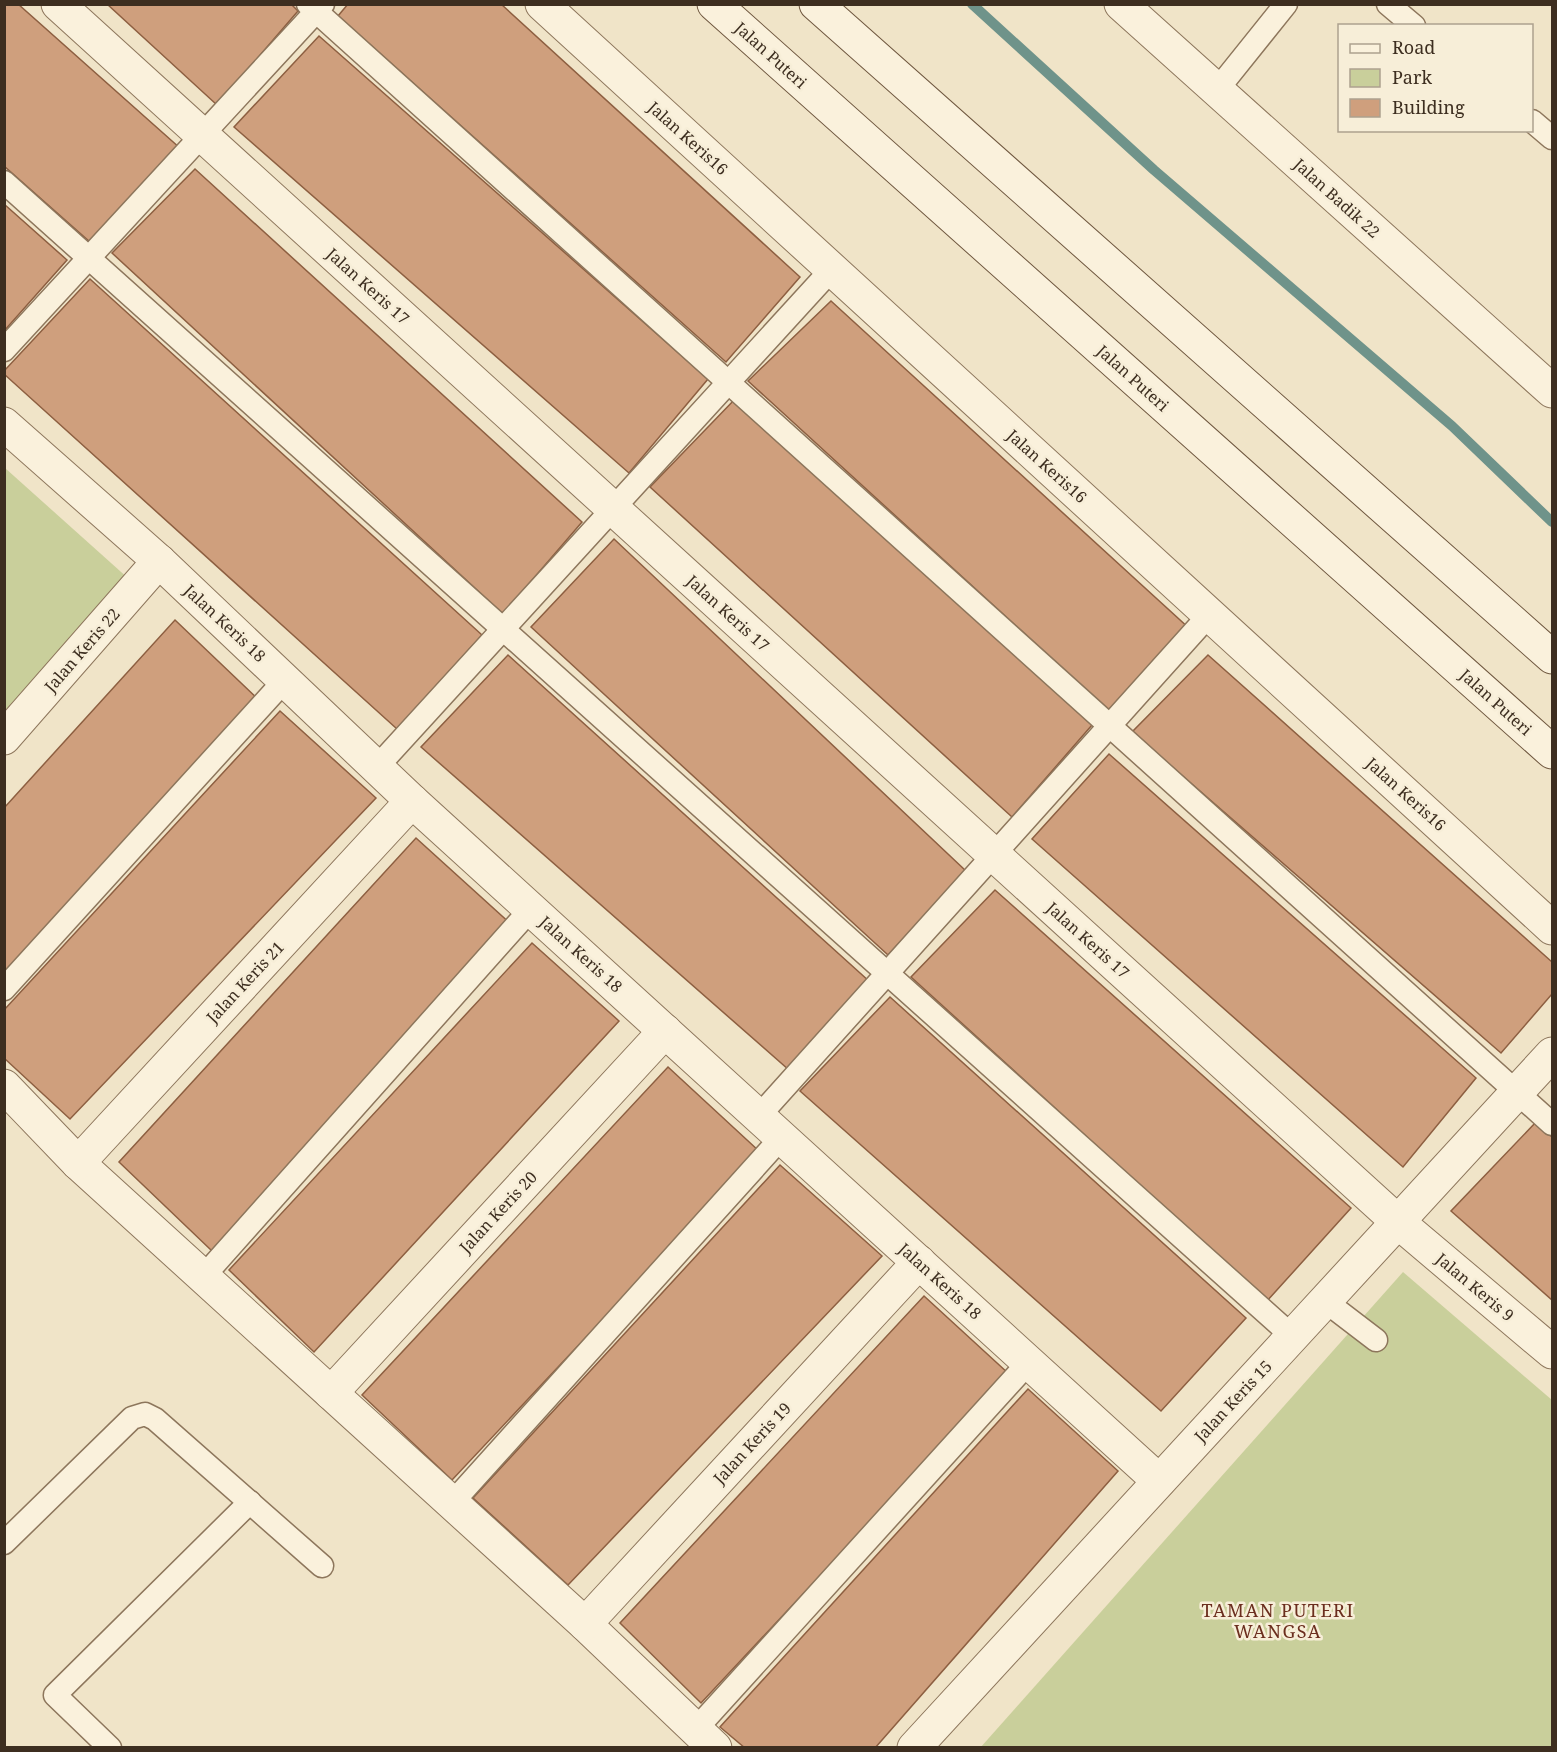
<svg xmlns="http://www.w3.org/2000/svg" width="1557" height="1752" viewBox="0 0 1557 1752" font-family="'Noto Serif',serif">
<rect width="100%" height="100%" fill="#f0e4c8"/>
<g fill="#c9cf9b">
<polygon points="5,468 130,580 5,722"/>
<polygon points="1403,1272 1552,1400 1552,1747 980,1748"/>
</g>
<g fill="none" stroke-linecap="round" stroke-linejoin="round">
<polyline stroke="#6f938a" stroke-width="10" points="972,4 1154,170 1452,426 1552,522"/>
</g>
<g fill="#cf9f7d" stroke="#8d5f41" stroke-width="1.5">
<polygon points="4,4 18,4 181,149 90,242 4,166"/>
<polygon points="107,4 291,4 298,11 217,105"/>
<polygon points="348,4 501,4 800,277 726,362 338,16"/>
<polygon points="319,36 708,379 629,473 234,127"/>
<polygon points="195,169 582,522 503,614 112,253"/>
<polygon points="4,204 67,260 4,331"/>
<polygon points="90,279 482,635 397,729 4,374 4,371"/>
<polygon points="831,301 1191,630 1110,712 748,381"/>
<polygon points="736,398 1092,725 1012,817 650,487"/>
<polygon points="614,539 966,871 888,955 531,627"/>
<polygon points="175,620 260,701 4,977 4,808"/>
<polygon points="508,655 870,982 789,1070 421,747"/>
<polygon points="1208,655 1552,962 1552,994 1501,1053 1132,732"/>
<polygon points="280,711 376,798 70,1119 4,1058 4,1010"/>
<polygon points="1109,754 1476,1078 1403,1167 1032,839"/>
<polygon points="416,838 513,926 212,1251 119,1162"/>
<polygon points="995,890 1351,1208 1267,1301 911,977"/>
<polygon points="532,943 619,1021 314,1352 229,1270"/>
<polygon points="890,997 1246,1318 1161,1411 800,1091"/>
<polygon points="668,1067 760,1152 452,1480 362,1395"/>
<polygon points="1536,1122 1552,1137 1552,1300 1451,1211"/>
<polygon points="780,1165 882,1256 568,1585 473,1498"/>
<polygon points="924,1296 1009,1374 701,1703 620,1623"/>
<polygon points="1028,1389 1118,1471 875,1748 745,1748 720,1727"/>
</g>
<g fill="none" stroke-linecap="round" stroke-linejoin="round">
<g stroke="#8d765c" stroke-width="25">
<g id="lane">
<polyline points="308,4 1552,1124"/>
<polyline points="1388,4 1414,26"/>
<polyline points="1217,90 1286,4"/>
<polyline points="1532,121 1552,138"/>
<polyline points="4,182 1292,1336"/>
<polyline points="4,350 323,4"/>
<polyline points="377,767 832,269"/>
<polyline points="4,989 285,680"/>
<polyline points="759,1116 1210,614"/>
<polyline points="203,1277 531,909"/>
<polyline points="1325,1301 1376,1340"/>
<polyline points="452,1503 782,1137"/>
<polyline points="4,1543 132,1418 145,1414 155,1419 322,1566"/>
<polyline points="696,1729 1029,1362"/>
<polyline points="110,1748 55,1695 250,1502"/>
</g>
</g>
<g stroke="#8d765c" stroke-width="35">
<g id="street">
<polyline points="58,4 1398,1222 1552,1352"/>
<polyline points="542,4 1552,928"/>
<polyline points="1121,4 1552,391"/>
<polyline points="4,424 159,561 412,801 1159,1481"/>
<polyline points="4,738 159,561"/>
<polyline points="4,1086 78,1163 585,1624 715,1748"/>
<polyline points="78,1163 412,801"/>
<polyline points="331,1393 665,1031"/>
<polyline points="585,1624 919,1262"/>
<polyline points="914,1748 1552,1054"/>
</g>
</g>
<g stroke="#6f573f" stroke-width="35">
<g id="secondary">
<polyline points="714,4 1552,752"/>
<polyline points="816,4 1552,657"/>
</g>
</g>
<use href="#lane" stroke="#faf1dc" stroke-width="22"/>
<use href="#street" stroke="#faf1dc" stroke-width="33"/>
<use href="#secondary" stroke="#faf1dc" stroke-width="33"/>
</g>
<g text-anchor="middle" stroke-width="5" stroke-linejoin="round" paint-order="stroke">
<g font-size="16" fill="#3d2e20" stroke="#f7eed8">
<text transform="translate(771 55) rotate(42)" y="6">Jalan Puteri</text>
<text transform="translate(688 138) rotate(42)" y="6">Jalan Keris16</text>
<text transform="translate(1337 198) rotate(42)" y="6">Jalan Badik 22</text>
<text transform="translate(368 286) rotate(42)" y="6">Jalan Keris 17</text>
<text transform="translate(1133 378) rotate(42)" y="6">Jalan Puteri</text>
<text transform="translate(1047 466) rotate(42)" y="6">Jalan Keris16</text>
<text transform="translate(728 613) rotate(42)" y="6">Jalan Keris 17</text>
<text transform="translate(225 623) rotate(43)" y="6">Jalan Keris 18</text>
<text transform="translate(82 650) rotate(-49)" y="6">Jalan Keris 22</text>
<text transform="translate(1496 702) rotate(42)" y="6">Jalan Puteri</text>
<text transform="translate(1406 794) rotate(42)" y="6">Jalan Keris16</text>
<text transform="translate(1088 940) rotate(42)" y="6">Jalan Keris 17</text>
<text transform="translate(581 954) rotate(42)" y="6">Jalan Keris 18</text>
<text transform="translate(245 982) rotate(-47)" y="6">Jalan Keris 21</text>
<text transform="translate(498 1212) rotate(-47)" y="6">Jalan Keris 20</text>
<text transform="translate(940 1281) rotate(42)" y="6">Jalan Keris 18</text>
<text transform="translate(1475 1287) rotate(40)" y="6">Jalan Keris 9</text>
<text transform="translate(1233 1401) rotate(-47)" y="6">Jalan Keris 15</text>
<text transform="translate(752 1443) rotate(-47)" y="6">Jalan Keris 19</text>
</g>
<g font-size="18" letter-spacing="1.5" fill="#6b2e1e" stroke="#f7eed8">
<text x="1278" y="1617">TAMAN PUTERI<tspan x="1278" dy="21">WANGSA</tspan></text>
</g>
</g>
<rect width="1557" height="1752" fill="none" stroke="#3d2e20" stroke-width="12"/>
<rect x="1338" y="24" width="195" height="108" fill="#f7eed8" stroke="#ada18e" stroke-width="1.5"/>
<rect x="1350" y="44" width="30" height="9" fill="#faf1dc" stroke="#ada18e" stroke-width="1.5"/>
<text x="1392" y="54" font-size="18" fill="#3d2e20">Road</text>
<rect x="1350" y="69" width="30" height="18" fill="#c9cf9b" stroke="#ada18e" stroke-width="1.5"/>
<text x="1392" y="84" font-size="18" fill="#3d2e20">Park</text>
<rect x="1350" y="99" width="30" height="18" fill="#cf9f7d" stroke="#ada18e" stroke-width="1.5"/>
<text x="1392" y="114" font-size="18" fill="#3d2e20">Building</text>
</svg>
